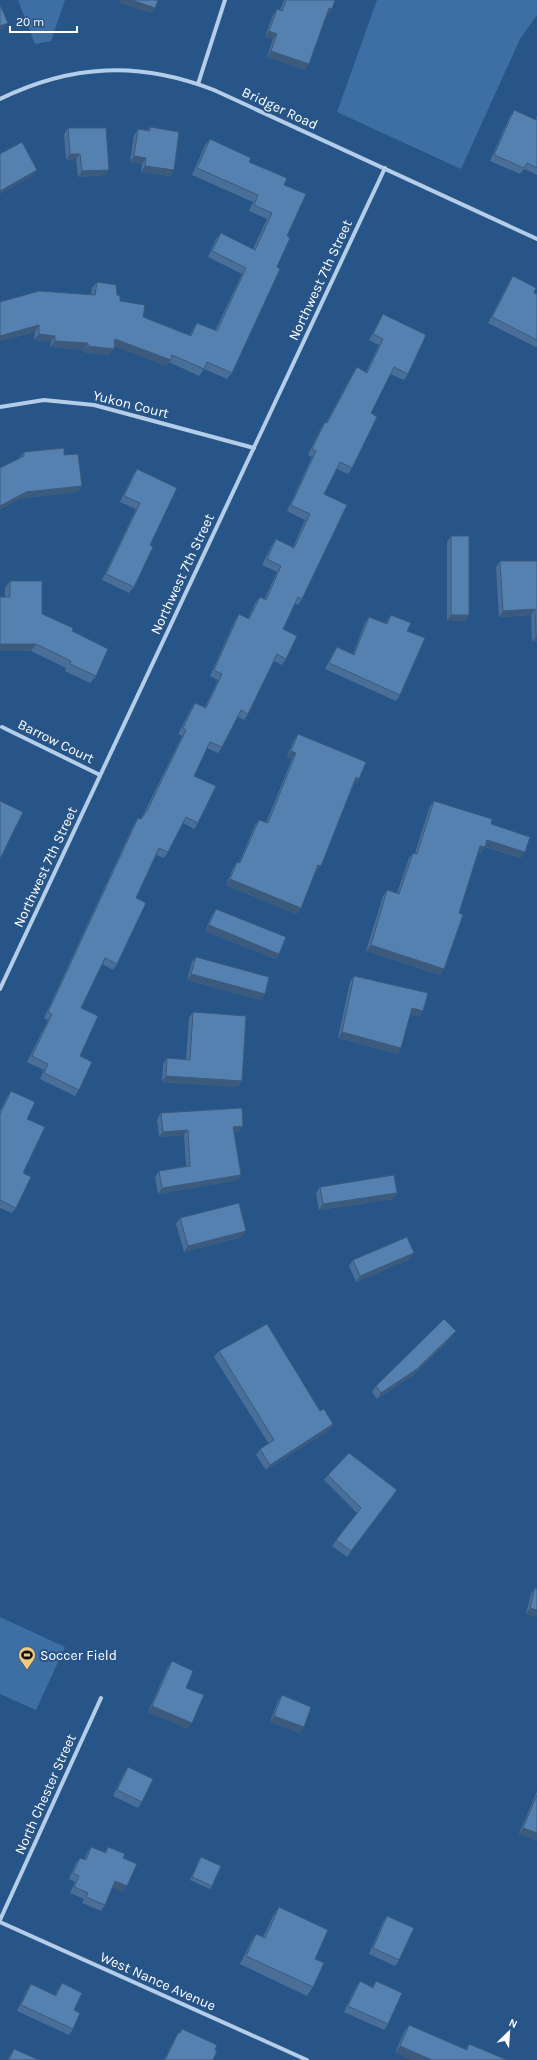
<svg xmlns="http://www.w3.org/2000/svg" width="537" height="2060" viewBox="0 0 537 2060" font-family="Karla,sans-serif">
<rect width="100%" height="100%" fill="#285588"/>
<g fill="#3d6fa4">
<polygon points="18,0 65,0 51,41 35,44"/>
<polygon points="377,0 537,0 537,15 520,39 461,169 337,112"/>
<polygon points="0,1617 65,1647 36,1710 0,1694"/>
</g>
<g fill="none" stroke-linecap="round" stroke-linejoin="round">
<g stroke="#b4cde8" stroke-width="4">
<polyline points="198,84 225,0"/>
<path d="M0,99C72,64 139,61 214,90L537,239"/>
<polyline points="0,407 44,400 94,405 254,448"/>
<polyline points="2,727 100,775"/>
<polyline points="0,989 385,168"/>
<polyline points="0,1920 101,1698"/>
<polyline points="0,1922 307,2060"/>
</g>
</g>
<g fill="#496f98">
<polygon points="284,0 335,0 332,9 328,15 326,14 305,70 267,57 273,39 265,37 273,15 277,9 280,10"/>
<polygon points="514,110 535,120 537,116 537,175 524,169 520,174 490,161 510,116"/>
<polygon points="150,127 174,170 170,176 141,172 142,164 130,162 134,135 138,129 148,130"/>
<polygon points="68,128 109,170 105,175 78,177 76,159 66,160 64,134"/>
<polygon points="210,139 249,162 284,185 287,236 277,267 232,373 227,379 204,369 199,376 169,362 166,366 114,346 109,355 83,352 84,350 50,347 51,342 34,340 35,332 0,341 91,295 92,288 97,282 117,295 120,301 143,317 190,335 193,329 197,323 215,331 242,274 208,257 216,239 221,233 253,249 267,219 249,211 253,202 192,175 205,145"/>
<polygon points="513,276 534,293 537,294 537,346 536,347 488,323 509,282"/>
<polygon points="383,314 408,374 404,380 390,374 371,413 352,468 348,474 337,469 324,494 302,599 298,605 295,603 283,629 286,659 282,665 274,661 248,714 244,720 237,716 222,747 218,753 207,748 194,776 198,823 194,829 183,823 168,852 164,858 156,855 136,898 117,964 113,970 102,964 81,1008 79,1090 75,1096 40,1079 44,1070 27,1062 48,1020 44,1018 134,824 138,818 141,819 142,817 182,736 178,734 191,709 195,703 205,707 218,680 210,676 235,620 239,614 248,619 255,603 260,597 264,600 277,572 262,565 272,545 276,539 293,547 305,520 287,511 312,457 308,455 321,428 325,422 326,423 353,373 357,367 366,372 379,345 369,340 379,321"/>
<polygon points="24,452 64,455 82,486 77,492 22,498 19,458"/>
<polygon points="137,469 150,545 134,587 129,593 102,580 136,509 120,502 133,475"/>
<polygon points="451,536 465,621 447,621 447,542"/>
<polygon points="500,561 537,561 537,642 532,642 531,615 499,617 496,567"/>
<polygon points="10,581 42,614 72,631 96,676 90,683 65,671 66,668 31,651 5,597 5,588"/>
<polygon points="391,615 407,631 400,695 396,701 325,669 333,653 337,647 353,654 365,623 369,617 386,623 387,621"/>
<polygon points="298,734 355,784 354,784 317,871 316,871 301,908 296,914 226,885 233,868 237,862 239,863 255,825 259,820 266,823 292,759 287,757 294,740"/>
<polygon points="434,801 491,824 521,858 485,847 481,853 478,852 459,913 444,969 440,975 366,951 383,896 387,890 397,893 409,858 413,853 415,853 430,806"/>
<polygon points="216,909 279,954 275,959 205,931 212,915"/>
<polygon points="196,957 261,1000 187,980 192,962"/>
<polygon points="354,976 419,1017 410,1014 401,1048 397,1054 338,1038 350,982"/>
<polygon points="193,1012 238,1087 162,1082 163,1064 167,1058 186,1060 189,1018"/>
<polygon points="11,1091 27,1119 23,1173 16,1208 12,1213 0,1208 0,1111 7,1097"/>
<polygon points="161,1113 239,1132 234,1132 241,1175 237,1180 158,1194 155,1177 159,1171 186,1166 184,1135 159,1137 157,1119"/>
<polygon points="320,1187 397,1193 393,1199 319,1210 316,1193"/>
<polygon points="180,1218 242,1237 184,1252 176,1224"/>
<polygon points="410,1259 356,1282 349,1266 353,1260"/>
<polygon points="452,1337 413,1375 377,1399 372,1392 376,1386"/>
<polygon points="219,1351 320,1411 333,1424 329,1430 266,1470 256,1455 260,1449 269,1444 214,1357"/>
<polygon points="328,1475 397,1490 347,1557 332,1546 357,1513 324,1480"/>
<polygon points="535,1588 537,1589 537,1617 526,1614 531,1594"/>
<polygon points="172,1661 186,1688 188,1729 148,1712 168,1667"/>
<polygon points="282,1695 300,1733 270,1722 278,1701"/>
<polygon points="128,1767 142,1802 138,1808 113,1796 124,1773"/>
<polygon points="537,1791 537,1841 519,1834"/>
<polygon points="91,1847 104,1853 108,1847 123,1858 123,1892 113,1887 105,1905 101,1911 82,1903 84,1899 70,1893 75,1882 69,1879 76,1863 80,1858 84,1860 87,1853"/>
<polygon points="201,1857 212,1886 210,1889 190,1880 199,1860"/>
<polygon points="279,1907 315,1959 313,1987 307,1996 240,1964 251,1942 256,1934 263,1937 273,1916"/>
<polygon points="387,1916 399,1960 395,1966 369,1954 383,1922"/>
<polygon points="360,1981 372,1987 376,1981 388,2024 384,2030 344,2012 356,1987"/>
<polygon points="62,1983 74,2010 73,2029 69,2035 17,2011 27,1990 31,1984 55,1995 58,1989"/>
<polygon points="409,2025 465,2050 469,2044 507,2060 395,2053 404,2032"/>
<polygon points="182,2029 215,2050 213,2060 164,2060 175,2038"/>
<polygon points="14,2049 39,2060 8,2060 10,2055"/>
</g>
<g fill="#3c5a7c">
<polygon points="121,0 132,0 155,8 151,13 119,3"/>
<polygon points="329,8 332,9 328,15 324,14"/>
<polygon points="8,23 4,28 0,30 0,26"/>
<polygon points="269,31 277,34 273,39 265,37"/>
<polygon points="271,51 309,64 305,70 267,57"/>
<polygon points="70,154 80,154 76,159 66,160"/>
<polygon points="134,156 146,158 142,164 130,162"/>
<polygon points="145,166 174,170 170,176 141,172"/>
<polygon points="37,170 33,176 0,194 0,191"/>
<polygon points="109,170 105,175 78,177 82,171"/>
<polygon points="39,325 35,332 0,341 0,336"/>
<polygon points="39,334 55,336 51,342 34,340"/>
<polygon points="115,339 171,360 166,366 111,345"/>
<polygon points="55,341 88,343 84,350 50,347"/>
<polygon points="88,346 114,349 109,355 83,352"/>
<polygon points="82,486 77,492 22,498 0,510 0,506 26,492"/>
<polygon points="535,609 531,615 499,617 503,611"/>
<polygon points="451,615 469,615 465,621 447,621"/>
<polygon points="536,636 537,636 537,642 532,642"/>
<polygon points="0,644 36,644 31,651 0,651"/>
<polygon points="291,751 296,753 292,759 287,757"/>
<polygon points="356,777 359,779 355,784 352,783"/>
<polygon points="487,840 525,852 521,858 483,846"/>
<polygon points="480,846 485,847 481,853 476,851"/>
<polygon points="318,865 321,866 317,871 314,870"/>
<polygon points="230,879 301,908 296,914 226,885"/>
<polygon points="209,925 279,954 275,959 205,931"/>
<polygon points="371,945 444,969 440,975 366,951"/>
<polygon points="191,974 265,994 261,1000 187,980"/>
<polygon points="412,1008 423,1011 419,1017 408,1014"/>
<polygon points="342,1032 401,1048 397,1054 338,1038"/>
<polygon points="166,1076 242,1081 238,1087 162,1082"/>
<polygon points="243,1126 239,1132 229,1132 233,1127"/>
<polygon points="188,1130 184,1135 159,1137 163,1132"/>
<polygon points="241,1175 237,1180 158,1194 162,1188"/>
<polygon points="397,1193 393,1199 319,1210 323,1204"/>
<polygon points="246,1231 242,1237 184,1252 188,1246"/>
<polygon points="414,1253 410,1259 356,1282 360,1276"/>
<polygon points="456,1331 452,1337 413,1375 377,1399 381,1393"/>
<polygon points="333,1424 329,1430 266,1470 270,1465"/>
<polygon points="530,1608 537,1610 537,1617 526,1614"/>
<polygon points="152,1706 192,1723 188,1729 148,1712"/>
<polygon points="274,1716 304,1727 300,1733 270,1722"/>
<polygon points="523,1828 537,1833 537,1841 519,1834"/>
<polygon points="115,1881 127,1886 123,1892 111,1886"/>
<polygon points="400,2046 432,2060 412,2060 395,2053"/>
</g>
<g fill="#5581b1" stroke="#3c5a7c">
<polygon points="132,0 158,0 155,8"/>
<polygon points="286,0 335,0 332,9 329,8 309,64 271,51 277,34 269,31 277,9 282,11"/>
<polygon points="0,5 8,23 0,26"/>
<polygon points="514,110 536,120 537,118 537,168 527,163 524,168 494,155"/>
<polygon points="150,127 179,132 174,170 145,166 146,158 134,156 138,129 150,131"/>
<polygon points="68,128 106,128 109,170 82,171 80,154 70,154"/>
<polygon points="210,139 251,158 249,162 287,178 284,185 306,194 287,236 290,238 277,267 280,269 232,373 207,362 204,369 172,355 171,360 115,339 114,349 88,346 88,343 55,341 55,336 39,334 39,325 0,336 0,302 39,291 95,295 97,282 116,285 117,295 120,296 120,301 145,305 143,317 191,336 197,323 217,331 246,268 212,251 221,233 255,250 272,213 254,205 258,195 197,168"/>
<polygon points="22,142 37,170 0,191 0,154"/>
<polygon points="513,276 536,288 534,293 537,294 537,340 492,317"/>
<polygon points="383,314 426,335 408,374 394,367 371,413 377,417 352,468 340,462 324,494 347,505 302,599 298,597 283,629 297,636 286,659 277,654 248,714 241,710 222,747 210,742 194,776 216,786 198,823 186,817 168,852 159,848 136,898 146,903 117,964 105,958 81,1008 98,1016 80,1056 92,1062 79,1090 44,1073 48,1064 32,1056 52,1014 48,1012 138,818 141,819 147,811 186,730 183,728 195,703 206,708 222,674 214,670 239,614 249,619 260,597 266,600 281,566 267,559 276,539 294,548 310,514 291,505 316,451 312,449 325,422 327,423 357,367 367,373 383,339 373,334"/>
<polygon points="64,448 64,455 78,454 82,486 26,492 0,506 0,468 24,456 24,452"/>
<polygon points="137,469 177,488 150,545 153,547 134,587 106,574 140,503 124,496"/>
<rect x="451" y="536" width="18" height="79"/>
<polygon points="500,561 537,561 537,636 536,636 535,609 503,611"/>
<polygon points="10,581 42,581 42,614 73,628 72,631 108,649 96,676 70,664 71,661 36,644 0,644 0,597 10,597"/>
<polygon points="391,615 411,623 407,631 425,638 400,695 329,663 337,647 354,655 369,617 387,624"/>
<polygon points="298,734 366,762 359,779 356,777 325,856 321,866 318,865 301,908 230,879 237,862 240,863 259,820 268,823 296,753 291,751"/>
<polygon points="0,801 23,812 0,859"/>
<polygon points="434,801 492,819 491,824 530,837 525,852 487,840 485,847 480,846 459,913 463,915 444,969 371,945 387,890 399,894 413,853 417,854"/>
<polygon points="216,909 286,937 279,954 209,925"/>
<polygon points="196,957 269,977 265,994 191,974"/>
<polygon points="354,976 428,993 423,1011 412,1008 401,1048 342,1032"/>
<polygon points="193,1012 246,1016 242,1081 166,1076 167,1058 190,1060"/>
<polygon points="11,1091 35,1102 27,1119 45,1127 23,1173 31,1177 16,1208 0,1200 0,1114"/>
<polygon points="242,1108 243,1126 233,1127 241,1175 162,1188 159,1171 190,1166 188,1130 163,1132 161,1113"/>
<polygon points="394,1175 397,1193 323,1204 320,1187"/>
<polygon points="239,1203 246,1231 188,1246 180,1218"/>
<polygon points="407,1237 414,1253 360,1276 353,1260"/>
<polygon points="444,1319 456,1331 417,1369 381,1393 376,1386"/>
<polygon points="267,1324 320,1411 324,1409 333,1424 270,1465 260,1449 274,1440 219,1351"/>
<polygon points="349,1453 397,1490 351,1551 336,1540 361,1508 328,1475"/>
<polygon points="535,1588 537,1589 537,1610 530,1608"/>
<polygon points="172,1661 193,1671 186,1688 204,1695 192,1723 152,1706"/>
<polygon points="282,1695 311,1707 304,1727 274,1716"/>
<polygon points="128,1767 153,1779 142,1802 117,1790"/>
<polygon points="537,1795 537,1833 523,1828"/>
<polygon points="91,1847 106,1853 108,1847 125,1854 123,1858 137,1864 127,1886 115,1881 105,1905 86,1897 88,1893 74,1887 79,1876 73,1873 80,1858 86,1860"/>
<polygon points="201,1857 221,1866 212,1886 192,1877"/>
<polygon points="279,1907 328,1930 315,1959 324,1963 313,1987 246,1956 256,1934 265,1938"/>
<polygon points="387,1916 414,1928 399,1960 373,1948"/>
<polygon points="360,1981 373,1988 376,1981 402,1993 388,2024 348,2006"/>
<polygon points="62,1983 82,1993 74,2010 80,2013 73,2029 21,2005 31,1984 56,1996"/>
<polygon points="409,2025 467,2050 469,2044 507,2060 432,2060 400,2046"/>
<polygon points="182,2029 217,2045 215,2050 217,2051 213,2060 165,2060 178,2033 180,2033"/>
<polygon points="14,2049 39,2060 9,2060"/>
</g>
<defs>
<g id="stadium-pin" transform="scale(0.9)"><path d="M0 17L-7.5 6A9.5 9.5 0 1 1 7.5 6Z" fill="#f0ca7a" stroke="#285588"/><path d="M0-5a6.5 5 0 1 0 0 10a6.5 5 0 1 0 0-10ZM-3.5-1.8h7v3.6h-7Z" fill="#111"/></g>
</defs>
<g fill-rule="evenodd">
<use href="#stadium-pin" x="27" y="1655"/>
</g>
<g text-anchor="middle" stroke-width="4" stroke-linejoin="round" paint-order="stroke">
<g font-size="14" fill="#fff" stroke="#285588">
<text transform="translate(280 108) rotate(25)" y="5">Bridger Road</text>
<text transform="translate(320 280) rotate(-65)" y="5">Northwest 7th Street</text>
<text transform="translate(131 404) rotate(14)" y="5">Yukon Court</text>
<text transform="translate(182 574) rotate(-65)" y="5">Northwest 7th Street</text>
<text transform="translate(56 741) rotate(26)" y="5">Barrow Court</text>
<text transform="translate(45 867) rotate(-65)" y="5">Northwest 7th Street</text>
<text transform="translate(45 1794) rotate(-66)" y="5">North Chester Street</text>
<text transform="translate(158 1981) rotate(24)" y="5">West Nance Avenue</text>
</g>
<g font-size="14" fill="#fff" stroke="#285588" text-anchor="start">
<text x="40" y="1660">Soccer Field</text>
</g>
</g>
<g transform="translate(509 2032) rotate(25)" stroke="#285588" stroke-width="3" paint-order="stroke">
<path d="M0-3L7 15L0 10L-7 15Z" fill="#ffffff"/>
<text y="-6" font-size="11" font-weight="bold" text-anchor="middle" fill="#ffffff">N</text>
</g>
<path d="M10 26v6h67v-6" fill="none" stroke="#ffffff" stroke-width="2"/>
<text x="16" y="26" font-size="12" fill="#ffffff" stroke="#285588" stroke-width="3" paint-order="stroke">20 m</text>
</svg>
